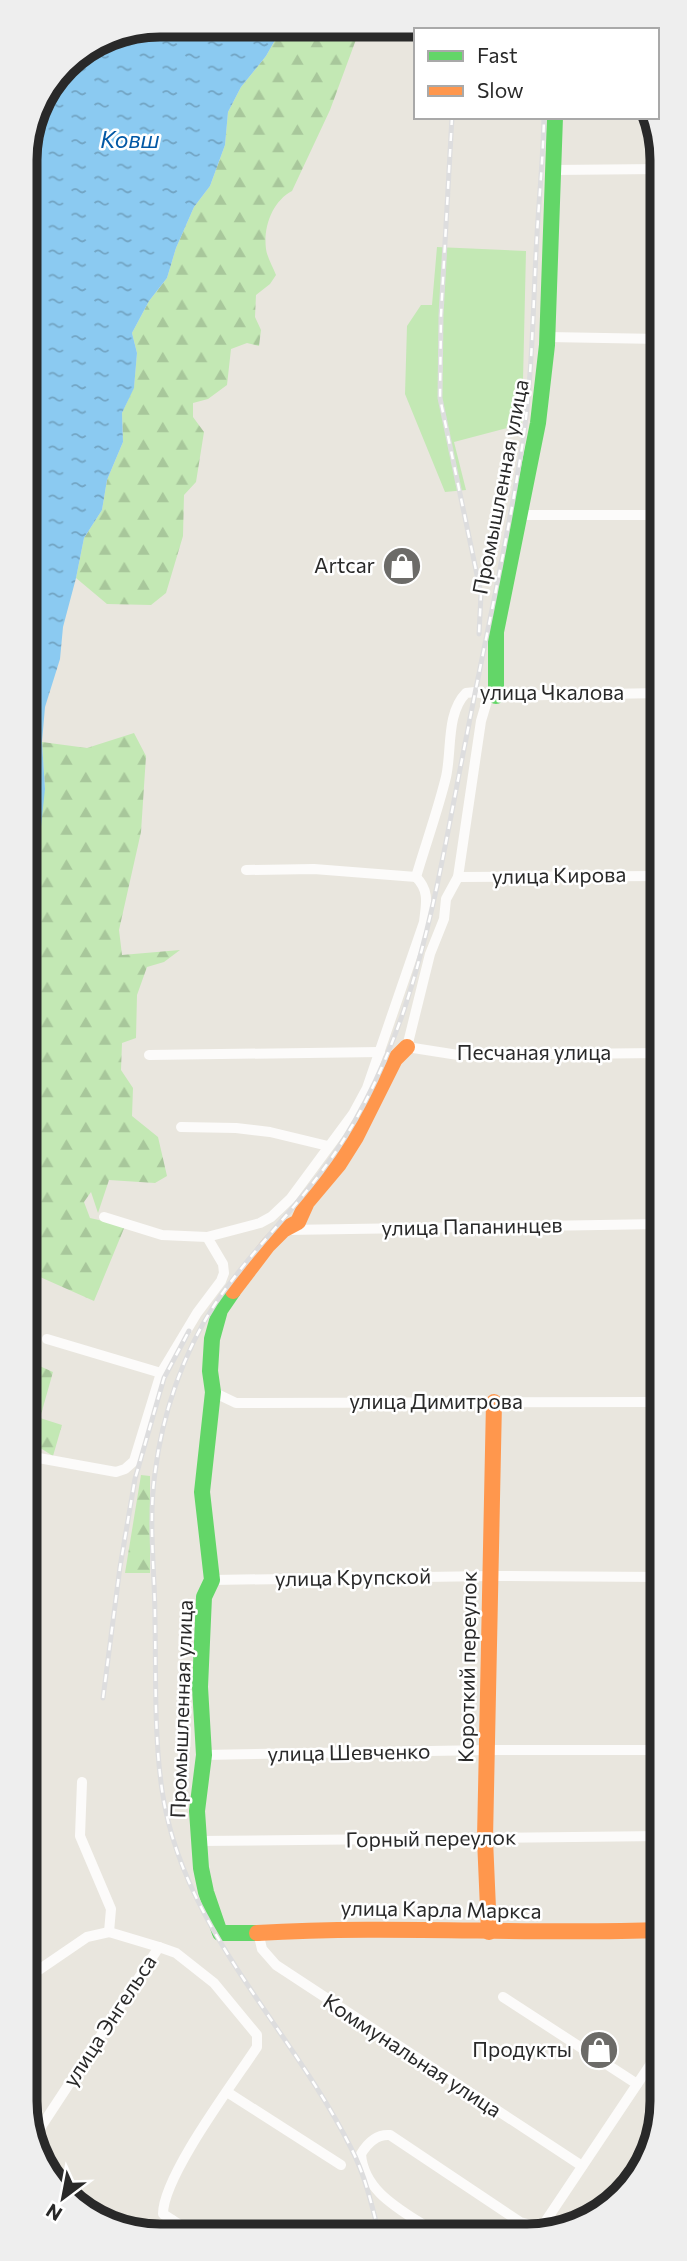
<svg xmlns="http://www.w3.org/2000/svg" width="687" height="2261" viewBox="0 0 687 2261" font-family="Commissioner,sans-serif">
<defs>
<pattern id="forest-firs" width="22" height="20" patternUnits="userSpaceOnUse" patternTransform="scale(1.75)"><rect width="22" height="20" fill="#c3e8b4"/><path d="M5 1l3.5 6h-7zM16 11l3.5 6h-7z" fill="#a8c79b"/></pattern>
<pattern id="water-ripples" width="26" height="14" patternUnits="userSpaceOnUse" patternTransform="scale(1.75)"><rect width="26" height="14" fill="#8bcaf1"/><path d="M2 4q2-2 4 0t4 0M15 11q2-2 4 0t4 0" fill="none" stroke="#72a4c3"/></pattern>
</defs>
<rect width="100%" height="100%" fill="#e9e6de"/>
<polygon fill="#c3e8b4" points="437,247 526,251 522,424 454,442 466,490 445,492 405,394 407,326 421,305 432,305"/>
<g fill="url(#forest-firs)">
<path d="M277,25L361,26L330,110L292,191C273,201 263,226 266,249C267,257 273,267 276,275L270,284L256,295L255,317L261,330L259,346L247,343L231,349L227,385L208,399L193,403V417L204,432L196,482L184,495L183,536L166,593L151,605L107,604L76,578L84,538L102,510L107,480L123,442L122,413L134,387L137,353L132,333L149,301L167,278L176,248L194,207L210,186L225,145L228,112L241,87L266,56L278,35Z"/>
<polygon points="134,733 146,756 141,832 119,930 122,955 180,950 164,962 147,967 137,995 136,1038 122,1043 121,1070 133,1088 132,1116 158,1137 167,1176 155,1183 109,1180 98,1213 91,1192 84,1202 90,1218 125,1226 94,1301 31,1273 26,1286 26,855 45,789 42,742 87,748"/>
<polygon points="26,1360 53,1372 40,1418 62,1425 53,1456 26,1439"/>
<polygon points="141,1475 150,1476 150,1573 125,1573"/>
</g>
<polygon fill="url(#water-ripples)" points="159,25 277,25 278,35 266,56 241,87 228,112 225,145 210,186 194,207 176,248 167,278 149,301 132,333 137,353 134,388 122,413 123,442 107,480 102,510 84,538 76,578 63,627 60,659 45,707 42,742 45,789 40,836 27,849 26,854 25,151 64,64 108,35"/>
<g fill="none" stroke-linecap="round" stroke-linejoin="round">
<g stroke="#fcfbfa" stroke-width="10">
<polyline points="552,170 660,169"/>
<polyline points="548,337 660,339"/>
<polyline points="520,515 660,515"/>
<polyline points="489,694 481,721 458,877 446,899 444,919 430,954 407,1047 458,1055 661,1053"/>
<polyline points="246,870 314,869 416,877"/>
<path d="M416,877C426,843 438,810 446,777C452,751 446,713 466,693L475,692L496,696L661,693"/>
<polyline points="458,877 661,876"/>
<polyline points="149,1055 380,1052"/>
<polyline points="181,1127 236,1128 270,1132 328,1146"/>
<polyline points="104,1217 162,1235 207,1237"/>
<polyline points="286,1230 661,1224"/>
<polyline points="47,1339 161,1373"/>
<polyline points="213,1392 236,1403 661,1402"/>
<path d="M33,1457L116,1472L125,1469L134,1461L161,1373L197,1313L221,1281L224,1273L223,1264L207,1237L260,1223L271,1217L291,1198L353,1114L367,1088L424,922C426,904 430,891 416,877"/>
<polyline points="212,1580 491,1576 662,1577"/>
<polyline points="204,1755 488,1750 662,1750"/>
<polyline points="82,1782 80,1836 111,1909 109,1932"/>
<polyline points="200,1841 662,1836"/>
<polyline points="258,1932 262,1949 276,1965 582,2166"/>
<path d="M159,1947L176,1953L214,1983L257,2035V2047C234,2082 163,2176 163,2214L194,2234"/>
<polyline points="27,1978 87,1937 109,1932"/>
<polyline points="503,1997 637,2084"/>
<polyline points="227,2092 341,2165"/>
<polyline points="33,2139 159,1947 109,1932"/>
<polyline points="163,2234 172,2220"/>
<path d="M437,2234C408,2213 364,2195 361,2154C368,2142 377,2134 390,2135L520,2222L557,2232"/>
<polyline points="537,2234 662,2047"/>
</g>
<g stroke="#63d668" stroke-width="16">
<polyline points="496,696 496,632 538,423 547,345 555,117"/>
<polyline points="233,1291 220,1310 212,1339 210,1371 213,1392 202,1492 212,1580 204,1597 200,1687 204,1755 197,1811 201,1868 206,1892 220,1933 257,1933"/>
</g>
<g stroke="#ff974d" stroke-width="16">
<polyline points="233,1291 268,1245 283,1230 298,1222 307,1202 339,1164 356,1137 395,1059 407,1047"/>
<polyline points="489,1932 485,1839 494,1402"/>
<path d="M257,1933C392,1925 527,1935 662,1930"/>
</g>
<g stroke="#ddddde" stroke-width="5">
<g id="rail">
<polyline points="457,30 458,27"/>
<polyline points="546,30 546,27"/>
<polyline points="452,117 441,315 440,398 481,594 479,634"/>
<polyline points="103,1698 120,1567 135,1479 164,1378 189,1331"/>
<path d="M379,2234C372,2205 365,2175 351,2148C291,2027 182,1929 162,1790C154,1734 156,1677 155,1620C155,1572 148,1521 155,1473C162,1415 183,1353 215,1304C247,1256 288,1217 322,1171C359,1122 384,1068 404,1010C434,920 448,828 467,734C486,635 509,535 524,434C532,374 533,313 536,253C538,208 543,163 544,117"/>
</g>
</g>
<use href="#rail" stroke="#fff" stroke-width="2.5" stroke-dasharray="8" stroke-linecap="butt"/>
</g>
<defs>
<g id="shop-disc" transform="scale(2.0125)"><circle r="9.5" fill="#6c6b68" stroke="#fff"/><path d="M-5-2.5h2.3a2.7 3.5 0 0 1 5.4 0H5L5.5 6h-11ZM-1.5-2.5h3a1.5 2.3 0 0 0-3 0Z" fill="#fff"/></g>
</defs>
<g fill-rule="evenodd">
<use href="#shop-disc" x="402" y="566"/>
<use href="#shop-disc" x="599" y="2050"/>
</g>
<g text-anchor="middle" stroke-width="5" stroke-linejoin="round" paint-order="stroke">
<g font-size="21" fill="#292929" stroke="#fff">
<text transform="translate(501 487) rotate(-79)" y="7">Промышленная улица</text>
<text x="552" y="700">улица Чкалова</text>
<text transform="translate(559 876) rotate(-1)" y="7">улица Кирова</text>
<text x="534" y="1060">Песчаная улица</text>
<text transform="translate(472 1227) rotate(-1)" y="7">улица Папанинцев</text>
<text x="436" y="1409">улица Димитрова</text>
<text transform="translate(353 1578) rotate(-1)" y="7">улица Крупской</text>
<text transform="translate(468 1667) rotate(-89)" y="7">Короткий переулок</text>
<text transform="translate(182 1709) rotate(-88)" y="7">Промышленная улица</text>
<text transform="translate(349 1753) rotate(-1)" y="7">улица Шевченко</text>
<text transform="translate(431 1839) rotate(-1)" y="7">Горный переулок</text>
<text transform="translate(441 1910) rotate(1)" y="7">улица Карла Маркса</text>
<text transform="translate(110 2021) rotate(-57)" y="7">улица Энгельса</text>
<text transform="translate(412 2056) rotate(33)" y="7">Коммунальная улица</text>
</g>
<g font-size="21" fill="#292929" stroke="#fff" text-anchor="end">
<text x="375" y="573">Artcar</text>
<text x="572" y="2057">Продукты</text>
</g>
<g font-size="23" font-style="italic" fill="#0258a5" stroke="#fff">
<text x="130" y="148">Ковш</text>
</g>
</g>
<path d="M0 0H687V2261H0ZM160 37H527A123 123 0 0 1 650 160V2101A123 123 0 0 1 527 2224H160A123 123 0 0 1 37 2101V160A123 123 0 0 1 160 37Z" fill="#eee" fill-rule="evenodd"/>
<path fill="none" stroke="#292929" stroke-width="9" d="M160 37H527A123 123 0 0 1 650 160V2101A123 123 0 0 1 527 2224H160A123 123 0 0 1 37 2101V160A123 123 0 0 1 160 37Z"/>
<rect x="414" y="28" width="245" height="91" fill="#ffffff" stroke="#a9a9a9" stroke-width="2"/>
<rect x="428" y="51" width="35" height="10" fill="#63d668" stroke="#a9a9a9" stroke-width="2"/>
<text x="477" y="63" font-size="21" fill="#292929">Fast</text>
<rect x="428" y="86" width="35" height="10" fill="#ff974d" stroke="#a9a9a9" stroke-width="2"/>
<text x="477" y="98" font-size="21" fill="#292929">Slow</text>
<g transform="translate(63 2198) rotate(212)" stroke="#ffffff" stroke-width="5" paint-order="stroke">
<path d="M0-5L12 26L0 18L-12 26Z" fill="#292929"/>
<text y="-10" font-size="19" font-weight="bold" text-anchor="middle" fill="#292929">N</text>
</g>
</svg>
